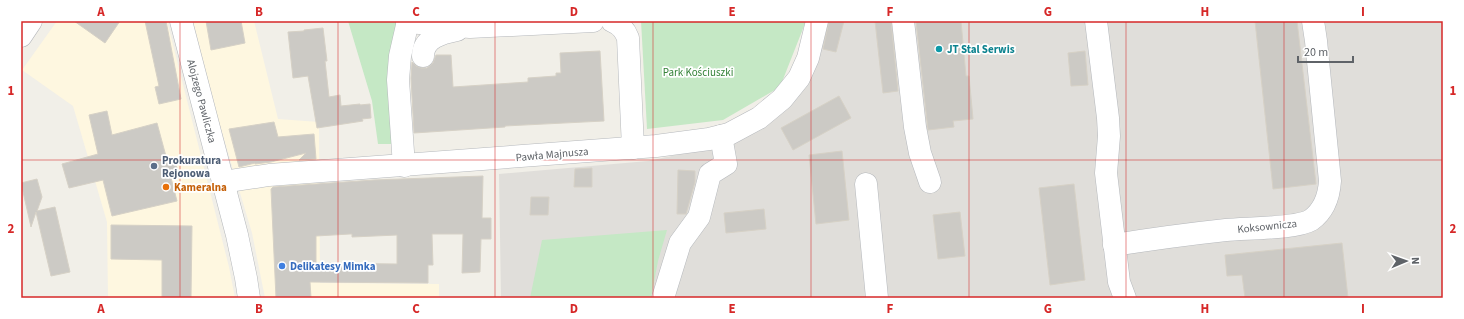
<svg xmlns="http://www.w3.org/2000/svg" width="1464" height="319" viewBox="0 0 1464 319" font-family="'Source Sans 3',sans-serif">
<rect width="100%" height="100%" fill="#f1efe8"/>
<g fill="#fef7e0">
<polygon points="57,21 167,21 229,267 235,298 108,298 107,222 73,106 22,70"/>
<polygon points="193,21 254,21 278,119 319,122 320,283 439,284 439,298 265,298 252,233 218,119"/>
</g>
<polygon fill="#e0deda" points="824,21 1443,21 1443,298 501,298 499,174 648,161 737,142 759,127"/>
<g fill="#c5e8c5">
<polygon points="348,21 400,21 396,144 378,144 372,101"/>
<polygon points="641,21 806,21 780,87 723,120 647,129"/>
<polygon points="667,230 658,261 651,298 530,298 542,240"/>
</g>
<g fill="#cccac5" stroke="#d6d1c6" fill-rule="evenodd">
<polygon points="74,21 120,21 105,43"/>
<polygon points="145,21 166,21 181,99 159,104 155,87 159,86"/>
<polygon points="206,21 241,21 245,43 211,50"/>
<polygon points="829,21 844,21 836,52 823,49"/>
<polygon points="875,21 891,21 898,91 883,93"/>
<polygon points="916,21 961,21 966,76 969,76 973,119 953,121 954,127 928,130"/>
<polygon points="1255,21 1297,21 1316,184 1273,189"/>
<polygon points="323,28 327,61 325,61 329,97 340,95 341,106 360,104 360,105 370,104 371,118 362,119 363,121 317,128 308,76 293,78 288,32 304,31 304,30"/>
<polygon points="600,51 604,121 505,126 505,127 414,133 411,78 412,62 416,66 421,68 427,68 433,63 436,55 451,55 453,87 528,82 528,78 556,76 556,73 561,73 560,53"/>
<polygon points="1085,51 1088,85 1071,86 1068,53"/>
<polygon points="839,96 851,118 793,150 781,128"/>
<polygon points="107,111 112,135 157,123 167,160 174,158 178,172 170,174 177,201 112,216 103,180 69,188 62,164 98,154 89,115"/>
<polygon points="274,122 278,137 314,134 316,159 299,160 306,153 271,162 255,164 255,163 239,167 229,129"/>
<polygon points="842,151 849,220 816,224 809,155"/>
<polygon points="592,168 592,187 574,187 575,169"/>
<polygon points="678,170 695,171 695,182 686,214 677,214"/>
<path d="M483,176L482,218H491V239H481L480,272L462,273L463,234H432L433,265H428V283L310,282L311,298H276L271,189L273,187L374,180ZM350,234H352V237L397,235V264L316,263V236Z"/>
<polygon points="37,179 42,197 37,211 55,207 70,272 51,276 36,212 31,227 21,183"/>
<polygon points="1074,184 1085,280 1050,285 1039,188"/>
<polygon points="531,197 549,197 548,215 530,215"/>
<polygon points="764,209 766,229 726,233 724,213"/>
<polygon points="960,212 965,256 938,259 933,215"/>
<polygon points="111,225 192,226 191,298 162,298 162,260 111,259"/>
<polygon points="1342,243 1348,298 1245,298 1242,275 1227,276 1225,255"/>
</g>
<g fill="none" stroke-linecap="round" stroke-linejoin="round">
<g stroke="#b5b8bc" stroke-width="23">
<g id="minor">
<polyline points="181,21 237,235 246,278 249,298"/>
<path d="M612,21C621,25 625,30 628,38L633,148"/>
<polyline points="903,21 915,127 920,153 930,182"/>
<polyline points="1096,21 1108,118 1109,136 1106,173 1119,282 1125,298"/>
<polyline points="407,22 470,27 593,21"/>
<polyline points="21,36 31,21"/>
<path d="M423,56C423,38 442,33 457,30"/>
<polyline points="404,166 398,80 400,56 408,21"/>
<polyline points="223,182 269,175 656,146 709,139 729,134 759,118 782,99 799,78 808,58 817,21"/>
<polyline points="866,184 877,298"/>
<path d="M1114,245C1152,239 1189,234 1226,230C1246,228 1296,229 1311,220C1325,210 1329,196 1330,181L1316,41L1313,21"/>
<polyline points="663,298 680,243 699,217 710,174 726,164 721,136"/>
</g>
</g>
<use href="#minor" stroke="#fff" stroke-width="22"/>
</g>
<path fill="none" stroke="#d62828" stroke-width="1" stroke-opacity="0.55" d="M180,21V298M338,21V298M495,21V298M653,21V298M811,21V298M969,21V298M1126,21V298M1284,21V298M21,160H1443"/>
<circle fill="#0f9aa8" stroke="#fff" stroke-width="1.5" cx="939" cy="49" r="4"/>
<circle fill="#5c6f8a" stroke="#fff" stroke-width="1.5" cx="154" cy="166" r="4"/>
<circle fill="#e8710a" stroke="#fff" stroke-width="1.5" cx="166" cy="187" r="4"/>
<circle fill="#3f7fe0" stroke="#fff" stroke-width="1.5" cx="282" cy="266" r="4"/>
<g text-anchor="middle" stroke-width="3.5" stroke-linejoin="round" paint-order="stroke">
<g font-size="11" font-weight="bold" fill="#0d838f" stroke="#fff" text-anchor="start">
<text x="947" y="53">JT Stal Serwis</text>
</g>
<g font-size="11" fill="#348238" stroke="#fff">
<text x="698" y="76">Park Kościuszki</text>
</g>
<g font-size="11" fill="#5f6368" stroke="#fff">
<text transform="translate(202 101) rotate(75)" y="4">Alojzego Pawliczka</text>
<text transform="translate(552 154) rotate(-5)" y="4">Pawła Majnusza</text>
<text transform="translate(1267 226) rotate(-6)" y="4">Koksownicza</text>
</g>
<g font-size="11" font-weight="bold" fill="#4e5e75" stroke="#fff" text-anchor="start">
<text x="162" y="164">Prokuratura<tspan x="162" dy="13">Rejonowa</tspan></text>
</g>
<g font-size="11" font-weight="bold" fill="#c56008" stroke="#fff" text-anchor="start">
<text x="174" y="191">Kameralna</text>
</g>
<g font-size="11" font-weight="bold" fill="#366cbe" stroke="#fff" text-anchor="start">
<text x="290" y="270">Delikatesy Mimka</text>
</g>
</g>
<rect width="1464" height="319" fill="none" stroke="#ffffff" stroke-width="44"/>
<g transform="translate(1406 261) rotate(88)" stroke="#ffffff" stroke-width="3" paint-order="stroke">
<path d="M0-3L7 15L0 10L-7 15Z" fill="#5f6368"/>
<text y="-6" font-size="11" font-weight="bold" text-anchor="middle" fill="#5f6368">N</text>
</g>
<path d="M1298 56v6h55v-6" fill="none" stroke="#5f6368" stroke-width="2"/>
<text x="1304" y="56" font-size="12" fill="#5f6368" stroke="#ffffff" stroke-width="3" paint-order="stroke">20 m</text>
<rect x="22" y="22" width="1420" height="275" fill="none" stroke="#d62828" stroke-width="1.5"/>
<g font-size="13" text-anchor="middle" font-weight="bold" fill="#d62828">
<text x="101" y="16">A</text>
<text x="259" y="16">B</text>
<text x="416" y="16">C</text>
<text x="574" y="16">D</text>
<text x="732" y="16">E</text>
<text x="890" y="16">F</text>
<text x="1048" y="16">G</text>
<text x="1205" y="16">H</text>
<text x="1363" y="16">I</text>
<text x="11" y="95">1</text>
<text x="1453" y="95">1</text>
<text x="11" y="233">2</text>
<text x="1453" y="233">2</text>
<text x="101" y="313">A</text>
<text x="259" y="313">B</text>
<text x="416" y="313">C</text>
<text x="574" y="313">D</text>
<text x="732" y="313">E</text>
<text x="890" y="313">F</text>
<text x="1048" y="313">G</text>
<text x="1205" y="313">H</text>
<text x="1363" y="313">I</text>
</g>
</svg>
